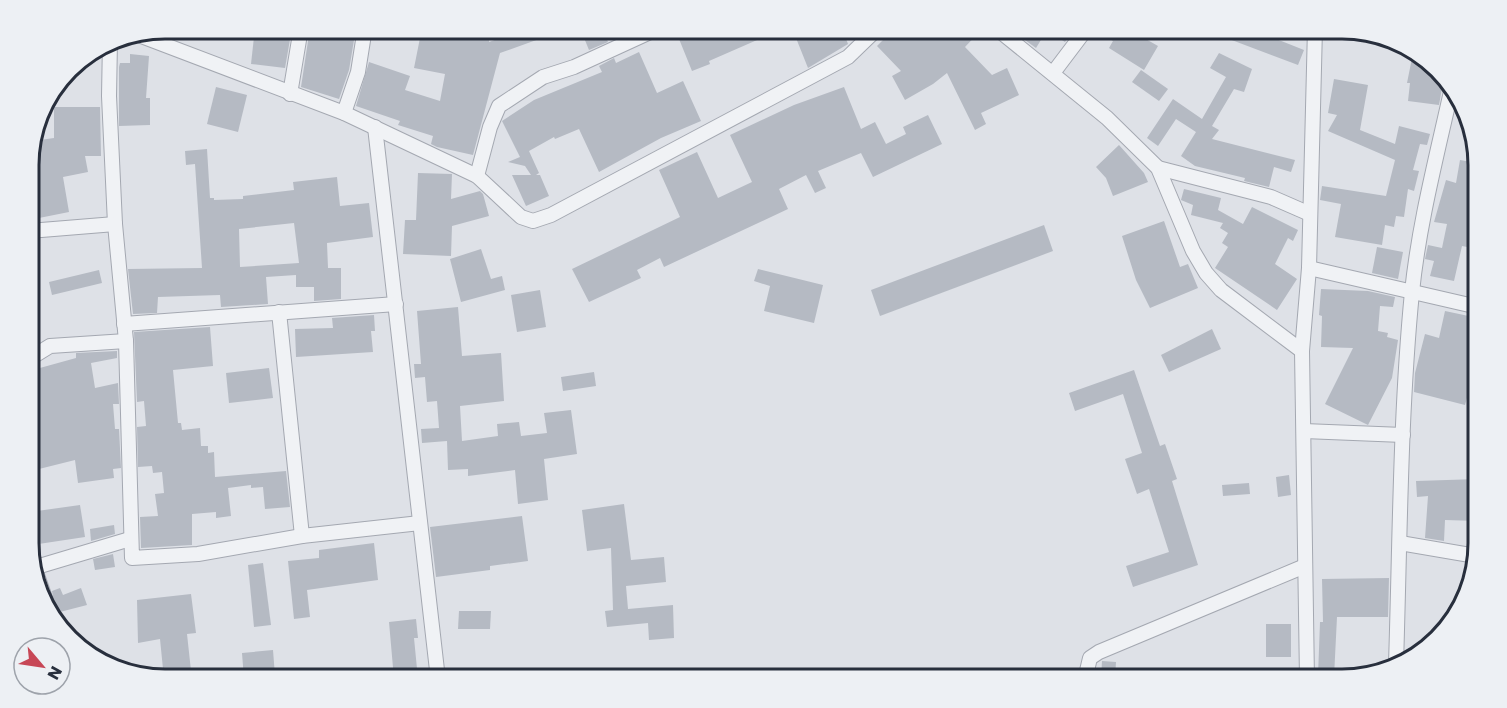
<svg xmlns="http://www.w3.org/2000/svg" width="1507" height="708" viewBox="0 0 1507 708" font-family="Poppins,sans-serif">
<rect width="100%" height="100%" fill="#dee1e7"/>
<g fill="#b5bac3" fill-rule="evenodd">
<polygon points="255,28 292,28 285,68 251,64"/>
<polygon points="310,28 356,28 349,70 339,99 301,87"/>
<polygon points="422,28 491,28 489,42 528,28 564,30 500,53 473,155 437,147 431,144 433,136 398,125 400,121 356,106 369,62 410,76 405,90 440,101 445,74 414,68"/>
<polygon points="580,28 602,28 608,42 589,50"/>
<polygon points="689,28 785,28 709,61 710,64 692,71 677,34"/>
<polygon points="792,28 842,28 848,44 808,68"/>
<polygon points="895,28 983,28 965,47 992,75 1007,68 1019,95 981,113 986,124 975,130 947,73 933,84 905,100 892,76 901,71 877,46"/>
<polygon points="1032,28 1075,28 1065,42 1047,30 1036,48 1025,40"/>
<polygon points="1114,28 1139,28 1147,34 1144,38 1158,46 1144,70 1109,48 1113,41 1108,38"/>
<polygon points="1205,28 1249,28 1304,50 1298,65 1229,39 1204,33"/>
<polygon points="639,52 657,93 683,81 701,121 661,138 599,172 579,129 555,139 554,137 529,151 539,173 536,175 540,175 549,196 526,206 512,175 531,175 525,166 508,162 520,157 502,121 534,100 602,72 599,66 614,58 616,63"/>
<polygon points="1219,53 1252,69 1244,92 1234,89 1212,126 1219,130 1212,139 1295,160 1291,172 1274,167 1269,187 1244,181 1245,178 1195,166 1181,156 1196,132 1176,119 1158,146 1147,138 1173,99 1202,119 1226,77 1210,68"/>
<polygon points="1413,53 1444,77 1439,105 1408,101 1410,83 1407,83"/>
<polygon points="130,54 149,56 146,98 150,98 150,125 119,126 119,67 120,63 130,63"/>
<polygon points="1141,70 1168,89 1159,101 1132,82"/>
<polygon points="1334,79 1368,85 1360,130 1395,144 1399,126 1430,134 1427,145 1420,144 1413,170 1419,171 1414,191 1408,189 1404,217 1396,216 1394,227 1385,225 1382,245 1335,237 1341,204 1320,200 1322,186 1386,196 1395,160 1328,131 1337,115 1328,113"/>
<polygon points="216,87 247,95 238,132 207,124"/>
<polygon points="844,87 861,129 875,122 886,144 906,134 903,127 928,115 942,144 873,177 861,153 818,171 826,188 815,193 806,175 779,189 788,209 664,267 660,258 637,270 641,278 589,302 572,269 680,217 659,170 697,152 718,198 752,182 730,135 794,105"/>
<polygon points="54,107 100,107 101,156 85,156 88,172 63,177 69,212 39,218 29,156 33,141 54,138"/>
<polygon points="1119,145 1144,173 1148,182 1113,196 1106,178 1096,167"/>
<path d="M207,149L210,198H214V200L243,199V196L294,190L293,182L337,177L340,206L369,203L373,237L327,243L328,268H341V299L314,301V287H296V275L266,277L268,304L221,307L220,295L158,297L157,313L133,314L128,269L202,268L195,164L186,165L185,151ZM294,223L299,263L240,267L239,229Z"/>
<polygon points="1460,160 1477,163 1477,194 1473,218 1478,219 1478,249 1462,246 1454,281 1430,276 1434,261 1425,259 1428,245 1442,248 1447,224 1434,222 1446,180 1456,183"/>
<polygon points="418,173 452,174 451,199 480,191 483,194 489,216 452,226 451,256 403,254 405,220 416,220"/>
<polygon points="1184,189 1221,198 1218,210 1243,224 1252,207 1298,230 1293,241 1288,238 1275,264 1297,279 1277,310 1215,268 1228,247 1222,243 1228,233 1220,228 1223,223 1191,215 1193,205 1181,200"/>
<polygon points="1164,221 1180,267 1188,264 1198,288 1150,308 1136,280 1122,236"/>
<polygon points="1044,225 1053,251 880,316 871,290"/>
<polygon points="1377,247 1403,252 1398,279 1372,273"/>
<polygon points="481,249 491,279 502,276 505,290 461,302 450,259"/>
<polygon points="758,269 823,285 814,323 764,311 770,286 754,281"/>
<polygon points="99,270 102,283 52,295 49,282"/>
<polygon points="1321,289 1368,291 1395,297 1393,307 1380,306 1378,331 1388,333 1387,337 1398,340 1392,378 1368,425 1325,404 1353,348 1321,347 1322,316 1319,315"/>
<polygon points="540,290 546,327 517,332 511,295"/>
<polygon points="458,307 462,356 501,353 504,401 460,406 462,441 498,436 497,424 519,422 521,436 547,433 544,413 571,410 577,454 544,459 548,500 518,504 515,470 468,476 468,469 448,470 447,441 422,443 421,429 439,428 437,401 427,402 425,377 415,378 414,364 421,364 417,311"/>
<polygon points="1445,311 1478,318 1478,359 1465,405 1414,392 1415,373 1425,334 1439,338"/>
<polygon points="374,315 375,331 371,331 373,352 296,357 295,329 333,328 332,318"/>
<polygon points="210,327 213,366 173,370 178,423 181,423 182,430 200,428 201,446 208,446 208,453 214,452 215,477 286,471 290,507 265,509 263,487 251,488 251,485 228,488 231,516 216,518 216,512 192,514 192,545 141,548 140,517 158,516 155,494 164,493 162,472 153,473 152,466 138,467 137,427 146,426 144,401 137,402 134,332"/>
<polygon points="1212,329 1221,349 1169,372 1161,355"/>
<polygon points="117,351 117,358 91,363 95,388 118,383 119,404 113,404 115,429 119,429 121,468 113,469 114,478 78,483 75,460 35,470 29,446 29,371 76,358 76,353"/>
<polygon points="269,368 273,398 229,403 226,373"/>
<polygon points="1134,370 1160,446 1165,444 1177,479 1172,481 1198,565 1133,587 1126,566 1169,552 1149,489 1137,494 1125,459 1142,453 1123,394 1075,411 1069,393"/>
<polygon points="594,372 596,386 563,391 561,377"/>
<polygon points="1289,475 1291,495 1278,497 1276,477"/>
<polygon points="1478,479 1478,521 1445,520 1444,541 1425,538 1428,496 1417,497 1416,481"/>
<polygon points="1249,483 1250,494 1223,496 1222,485"/>
<polygon points="624,504 631,560 664,557 666,582 626,586 628,609 673,605 674,638 649,640 648,623 607,627 605,611 613,610 611,548 587,551 582,510"/>
<polygon points="80,505 85,537 32,545 30,512"/>
<polygon points="522,516 528,561 490,566 490,570 436,577 430,527"/>
<polygon points="114,525 115,534 91,541 90,529"/>
<polygon points="374,543 378,580 307,590 310,617 294,619 288,561 319,558 319,550"/>
<polygon points="113,554 115,567 95,570 93,559"/>
<polygon points="263,563 271,625 254,627 248,565"/>
<polygon points="1389,578 1388,617 1337,617 1334,677 1318,676 1320,622 1323,622 1322,579"/>
<polygon points="60,588 63,595 81,588 87,605 56,613 52,591"/>
<polygon points="191,594 196,633 187,634 192,680 164,679 160,639 138,643 137,600"/>
<polygon points="459,611 491,611 490,629 458,629"/>
<polygon points="416,619 418,638 414,638 418,679 394,679 389,622"/>
<rect x="1266" y="624" width="25" height="33"/>
<polygon points="273,650 275,676 244,679 242,653"/>
<polygon points="1102,661 1116,662 1115,679 1101,679"/>
</g>
<g fill="none" stroke-linecap="round" stroke-linejoin="round">
<g stroke="#a4a8b1" stroke-width="16">
<g id="street">
<polyline points="996,28 1107,118 1158,168 1193,251 1206,273 1221,290 1302,351"/>
<polyline points="136,34 344,113 477,176 521,217 533,221 551,215 848,57 878,28"/>
<polyline points="110,41 109,96 115,224 126,341 132,558 198,554 302,536 420,523"/>
<polyline points="1053,73 1087,28"/>
<polyline points="290,94 301,28"/>
<polyline points="344,113 358,72 365,28"/>
<polyline points="375,127 438,679"/>
<polyline points="1158,168 1271,197 1310,214"/>
<polyline points="477,176 490,127 499,106 543,77 574,67 659,28"/>
<polyline points="29,231 115,224"/>
<polyline points="1309,268 1478,307"/>
<polyline points="279,312 302,536"/>
<polyline points="124,324 396,304"/>
<polyline points="29,359 50,346 126,341"/>
<polyline points="1304,431 1403,435"/>
<polyline points="1400,543 1476,556"/>
<polyline points="30,555 46,601"/>
<polyline points="33,568 130,539"/>
<path d="M1396,664C1400,540 1400,415 1412,292C1419,223 1437,155 1452,87"/>
<polyline points="1085,679 1090,658 1099,652 1305,566"/>
<polyline points="1307,679 1302,351 1309,268 1315,28"/>
</g>
</g>
<use href="#street" stroke="#f0f2f5" stroke-width="14"/>
</g>
<path d="M0 0H1507V708H0ZM165 39H1342A126 126 0 0 1 1468 165V543A126 126 0 0 1 1342 669H165A126 126 0 0 1 39 543V165A126 126 0 0 1 165 39Z" fill="#edf0f4" fill-rule="evenodd"/>
<path fill="none" stroke="#282f3d" stroke-width="3" d="M165 39H1342A126 126 0 0 1 1468 165V543A126 126 0 0 1 1342 669H165A126 126 0 0 1 39 543V165A126 126 0 0 1 165 39Z"/>
<g transform="translate(42 666) rotate(119)"><circle r="28" fill="#edf0f4" stroke="#9ea3ab" stroke-width="1.5"/>
<path d="M0-4.5L10 22L0 15L-10 22Z" fill="#c74756"/>
<text y="-9" font-size="16" font-weight="bold" text-anchor="middle" fill="#282f3d">N</text>
</g>
</svg>
